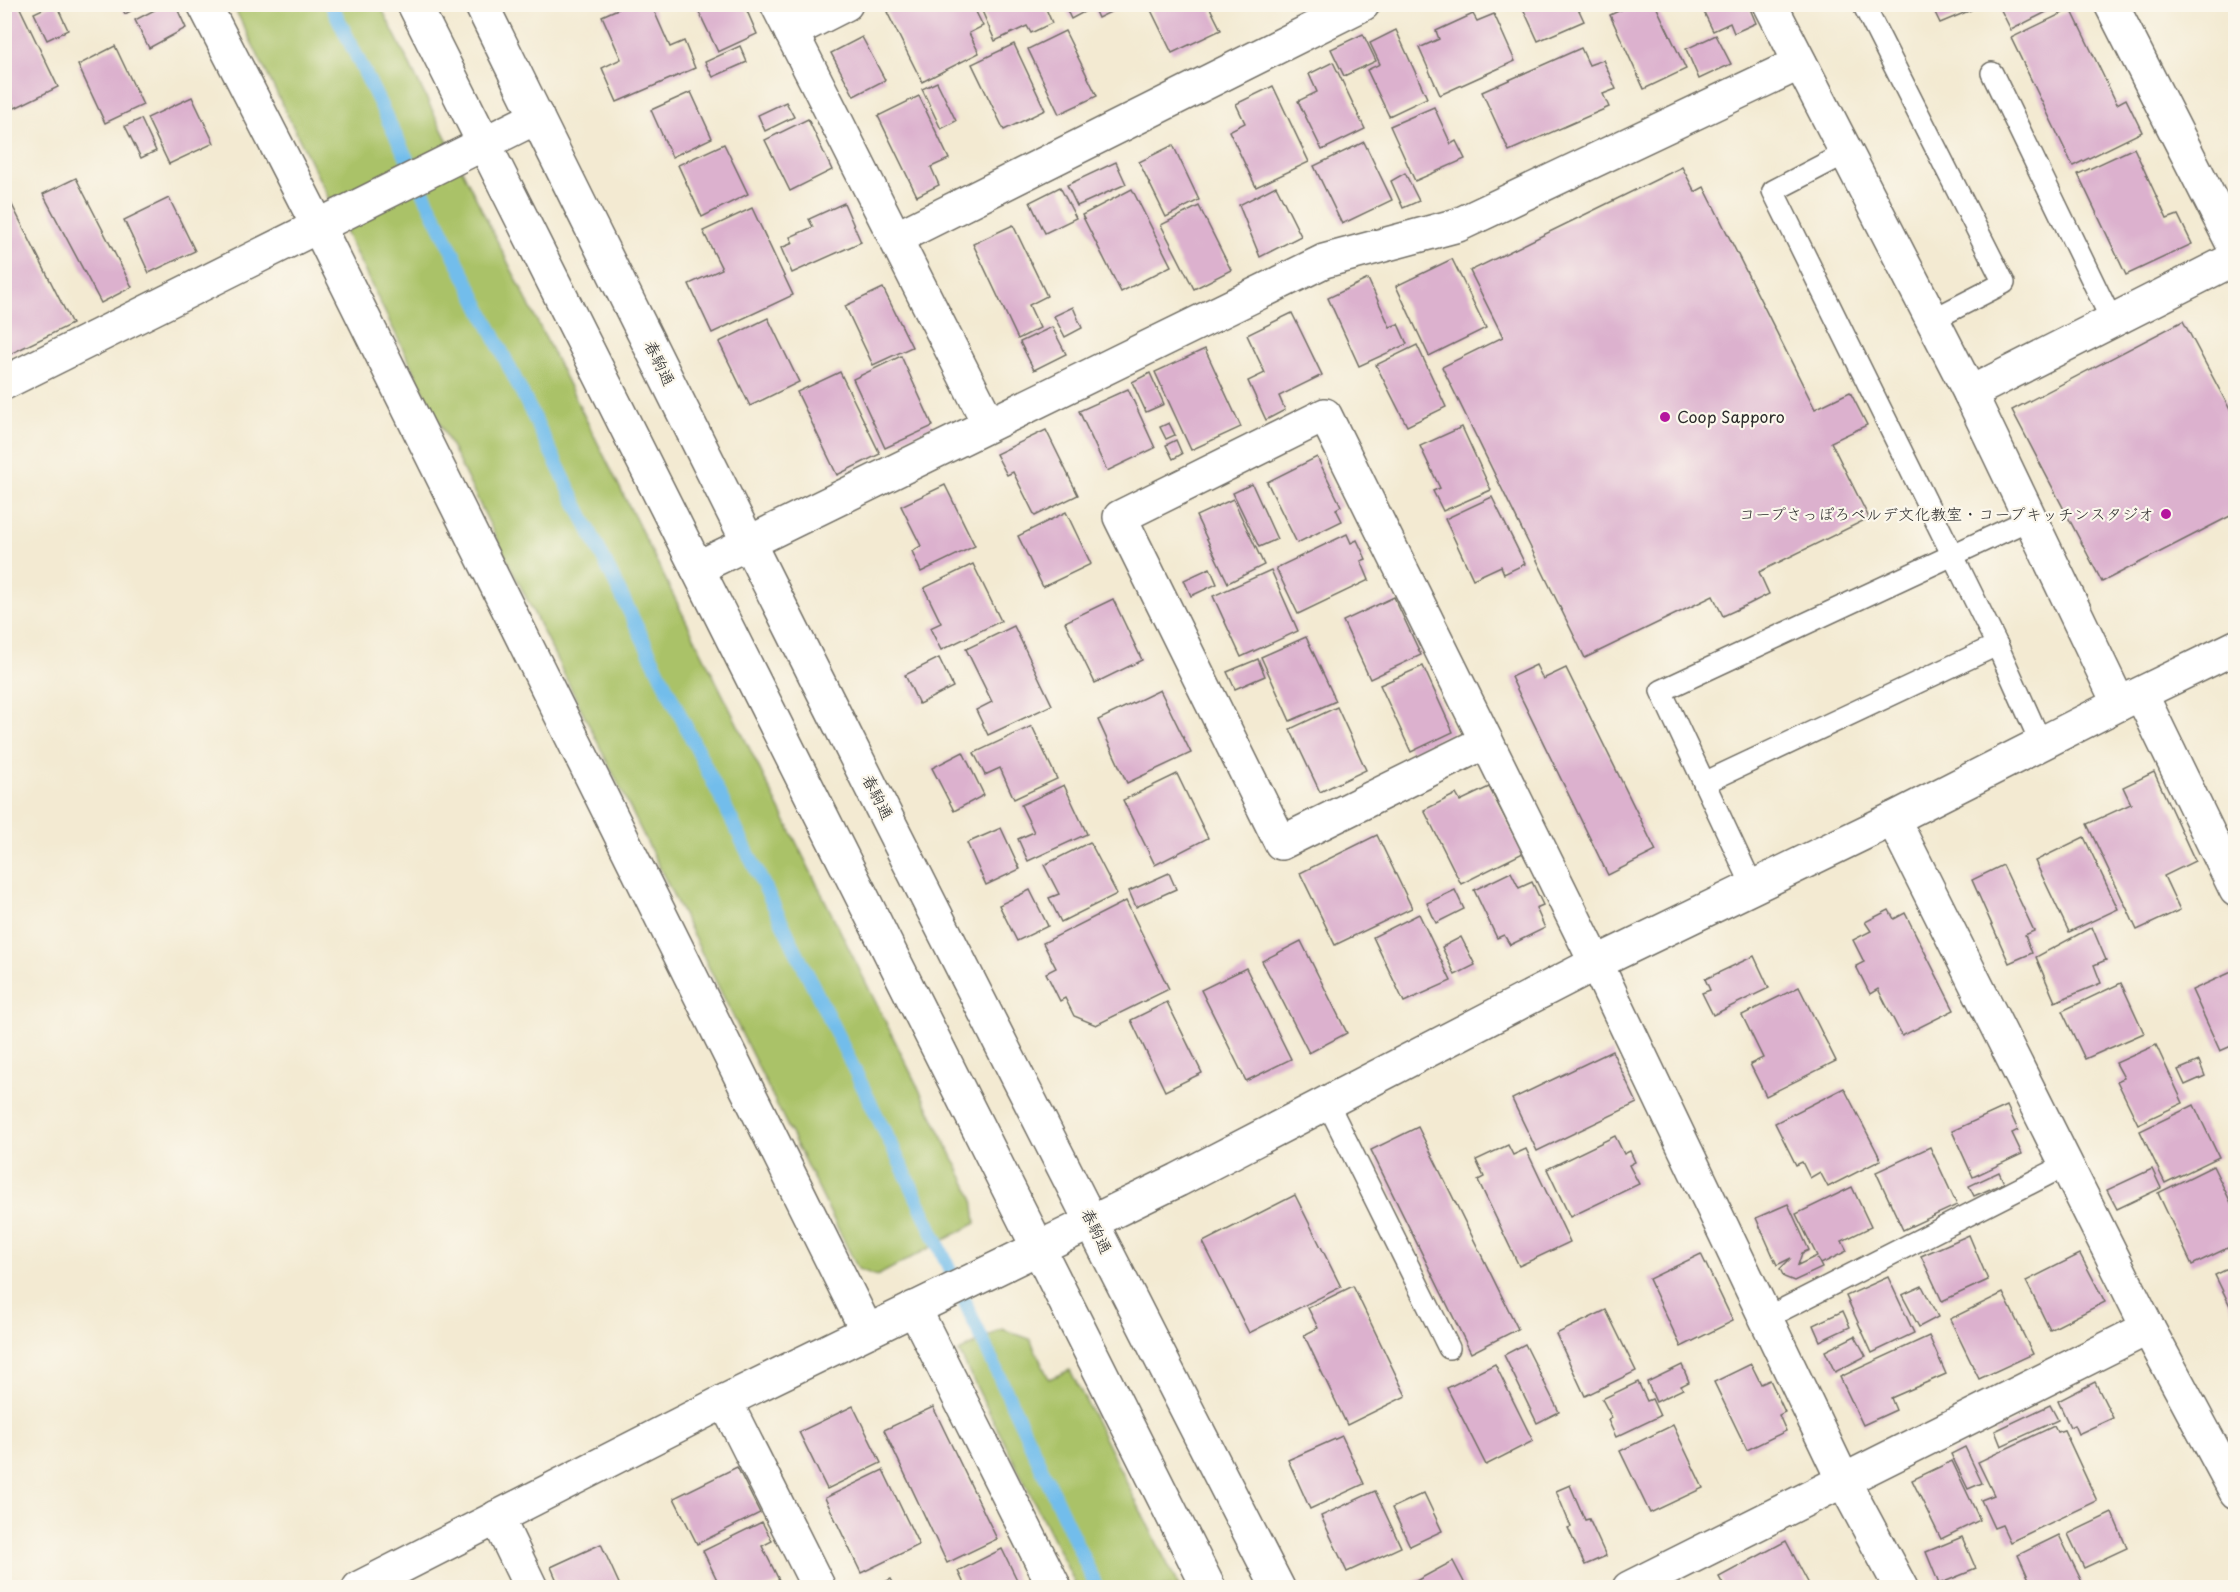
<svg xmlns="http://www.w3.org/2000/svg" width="2240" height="1592" viewBox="0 0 2240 1592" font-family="'Playpen Sans','Klee One',sans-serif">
<rect width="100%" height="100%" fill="#fbf7ec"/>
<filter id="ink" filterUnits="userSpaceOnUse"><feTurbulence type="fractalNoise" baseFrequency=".0167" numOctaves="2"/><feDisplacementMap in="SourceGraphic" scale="12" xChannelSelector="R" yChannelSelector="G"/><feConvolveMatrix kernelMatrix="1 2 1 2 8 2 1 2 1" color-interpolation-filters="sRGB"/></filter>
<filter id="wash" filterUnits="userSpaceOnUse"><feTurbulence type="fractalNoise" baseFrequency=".008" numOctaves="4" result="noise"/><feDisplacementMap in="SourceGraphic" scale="24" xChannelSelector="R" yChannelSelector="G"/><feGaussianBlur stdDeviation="1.35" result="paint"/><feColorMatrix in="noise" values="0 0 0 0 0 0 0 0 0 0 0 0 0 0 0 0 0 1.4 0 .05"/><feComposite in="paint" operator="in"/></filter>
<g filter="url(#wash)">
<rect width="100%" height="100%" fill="#f3ead2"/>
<g fill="#aac267" stroke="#6a7649" stroke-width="1.5">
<polygon points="233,5 380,5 973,1198 976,1223 877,1276 858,1269"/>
<polygon points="1002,1329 1030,1339 1049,1379 1070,1370 1179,1587 1077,1587 959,1352"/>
</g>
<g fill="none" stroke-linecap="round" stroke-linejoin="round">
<polyline stroke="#72bdeb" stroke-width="14" points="331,4 908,1179 1097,1588"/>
</g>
<g id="blocks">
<g fill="#dcb1ce">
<polygon points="4,4 18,4 58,87 15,108 4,86"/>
<polygon points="53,4 56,4 68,30 47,40 34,13"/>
<polygon points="120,4 144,4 125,14"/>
<polygon points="166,4 175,4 186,28 149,48 135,20"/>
<polygon points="629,4 651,4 670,47 684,41 695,68 617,102 602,68 621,59 602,16"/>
<polygon points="687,4 744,4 757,34 718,52 696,6 689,9"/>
<polygon points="903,4 972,4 983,26 969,33 979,53 922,82 887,12"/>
<polygon points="979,4 1044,4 1052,23 1031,33 1027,26 995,41"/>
<polygon points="1064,4 1117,4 1119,8 1098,18 1093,7 1071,19"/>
<polygon points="1148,4 1208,4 1221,30 1172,53"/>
<polygon points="1521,4 1576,4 1584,21 1538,41"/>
<polygon points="1633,4 1655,4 1686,69 1644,89 1610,15"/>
<polygon points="1693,4 1748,4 1756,23 1734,33 1730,23 1713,31 1701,6 1695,9"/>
<polygon points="1931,4 1969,4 1971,10 1940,23"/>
<polygon points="1998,4 2062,4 2011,30"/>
<polygon points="2071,9 2117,104 2126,99 2142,132 2073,166 2011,38"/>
<polygon points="1473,14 1477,21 1494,14 1515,61 1440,95 1419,48 1439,39 1436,31"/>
<polygon points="1396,30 1427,98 1389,116 1367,70 1380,64 1370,43"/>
<polygon points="1065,31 1097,96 1059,114 1028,49"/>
<polygon points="1363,34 1376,61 1344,76 1331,49"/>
<polygon points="1716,35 1731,64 1699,79 1686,49"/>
<polygon points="862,37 885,80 854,96 831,53"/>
<polygon points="1014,44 1045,110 1004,130 972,64"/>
<polygon points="115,46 143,105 105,123 78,65"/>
<polygon points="740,46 747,62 713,77 705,62"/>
<polygon points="1581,48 1589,65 1603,60 1616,89 1603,94 1609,107 1509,151 1482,92"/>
<polygon points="1333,62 1365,129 1322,150 1298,101 1317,92 1309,74"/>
<polygon points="937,82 956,121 941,129 922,89"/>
<polygon points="1273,86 1309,162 1256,187 1229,131 1245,123 1236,104"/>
<polygon points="691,92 712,138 672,157 651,110"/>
<polygon points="919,96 949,159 931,167 939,185 917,196 878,116"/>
<polygon points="192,97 214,143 169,164 147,118"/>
<polygon points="786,102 794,117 765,131 758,115"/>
<polygon points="1434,107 1451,144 1456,141 1465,159 1415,181 1390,126"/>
<polygon points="141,119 156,151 141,158 125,126"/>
<polygon points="808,119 832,170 790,191 765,140"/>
<polygon points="1364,142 1392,200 1342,224 1314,166"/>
<polygon points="724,144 748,194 702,217 678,165"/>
<polygon points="1173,145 1199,200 1166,217 1139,162"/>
<polygon points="2134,148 2167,219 2178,215 2192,244 2126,275 2078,174"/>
<polygon points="1116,162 1126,184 1077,206 1067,185"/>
<polygon points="1682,167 1695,192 1704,187 1815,409 1850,392 1867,425 1831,442 1869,518 1759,572 1769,594 1749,604 1723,616 1713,596 1585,658 1442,367 1503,337 1470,271"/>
<polygon points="1405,173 1419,201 1403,208 1391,181"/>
<polygon points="76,178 132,287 101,303 43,194"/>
<polygon points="1276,186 1301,236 1260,257 1239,205"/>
<polygon points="1060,187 1076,218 1045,233 1030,202"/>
<polygon points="4,189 72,324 4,357"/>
<polygon points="1132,189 1171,266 1121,292 1082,215"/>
<polygon points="169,198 195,251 149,273 124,220"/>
<polygon points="844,203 861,242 792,273 781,248 793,243 790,237 813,227 809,219"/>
<polygon points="1199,206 1231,270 1194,289 1161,225"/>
<polygon points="752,208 793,295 712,333 689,284 722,269 703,231"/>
<polygon points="1013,225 1047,296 1029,305 1040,328 1018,339 973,244"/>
<polygon points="1452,259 1486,328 1429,356 1396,286"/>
<polygon points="1368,279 1390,327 1398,324 1407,344 1359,366 1328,298"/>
<polygon points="883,288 912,347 873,365 845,306"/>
<polygon points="1073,307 1082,328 1065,337 1054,316"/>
<polygon points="1292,313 1322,375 1279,396 1285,410 1266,420 1248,381 1265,373 1247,335"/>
<polygon points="768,318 799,382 750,406 719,342"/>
<polygon points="2183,321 2236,421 2236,513 2102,582 2012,410"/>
<polygon points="1052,327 1066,354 1034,370 1020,342"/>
<polygon points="1417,345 1446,407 1407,426 1376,365"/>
<polygon points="1205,349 1241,427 1191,450 1155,372"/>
<polygon points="901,356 933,426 885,448 853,379"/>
<polygon points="840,372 880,454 837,475 797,392"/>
<polygon points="1150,373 1164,404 1146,412 1132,382"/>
<polygon points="1128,389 1155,448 1107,471 1079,411"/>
<polygon points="1169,423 1175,435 1166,439 1160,427"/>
<polygon points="1462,427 1491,490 1443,511 1433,491 1440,488 1420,446"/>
<polygon points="1046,430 1078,495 1035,516 1013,472 1007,475 996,454"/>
<polygon points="1176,440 1182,454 1173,459 1166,445"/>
<polygon points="1317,457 1341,506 1336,509 1342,521 1297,543 1267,482"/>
<polygon points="1252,484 1277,539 1259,547 1233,493"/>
<polygon points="945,485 975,546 921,572 912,551 921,546 901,506"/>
<polygon points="1492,497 1525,564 1504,574 1501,566 1473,579 1445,519"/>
<polygon points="1233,499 1264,565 1228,583 1196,516"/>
<polygon points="1066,512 1091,564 1043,587 1018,536"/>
<polygon points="1347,534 1351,543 1357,540 1366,559 1361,561 1369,580 1298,614 1276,568"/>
<polygon points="973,564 1001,621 941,650 930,628 941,623 924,588"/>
<polygon points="1210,568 1217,584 1191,596 1184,580"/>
<polygon points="1271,570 1298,631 1241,657 1213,596"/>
<polygon points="1394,597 1421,655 1370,679 1343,621"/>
<polygon points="1113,599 1142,660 1095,683 1065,622"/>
<polygon points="1014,626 1052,705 988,735 976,710 992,702 966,649"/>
<polygon points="1306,637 1336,701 1290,721 1261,657"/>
<polygon points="939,658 953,687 919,704 905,675"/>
<polygon points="1258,659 1265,676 1235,689 1227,672"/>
<polygon points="1536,665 1543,679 1566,668 1656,851 1608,875 1511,677"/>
<polygon points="1423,666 1453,732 1411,752 1380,685"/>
<polygon points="1160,690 1191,753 1127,783 1098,720"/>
<polygon points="1337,707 1366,770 1320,792 1290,729"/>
<polygon points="1032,726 1057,779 1014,799 1000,768 985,775 974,753"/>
<polygon points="963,752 984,795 954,811 932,768"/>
<polygon points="2154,772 2195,861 2164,876 2180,910 2137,930 2087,824 2131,804 2123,787"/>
<polygon points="1177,774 1208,838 1155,865 1123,800"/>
<polygon points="1064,785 1087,834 1028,861 1018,839 1034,832 1021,805"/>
<polygon points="1489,787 1523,853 1461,884 1424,810 1456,794 1460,801"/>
<polygon points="1001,828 1020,869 986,885 967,843"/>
<polygon points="1377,835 1412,908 1335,945 1300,873"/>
<polygon points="2084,837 2118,909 2069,932 2035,861"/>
<polygon points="1090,842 1117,894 1061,922 1049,898 1059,894 1044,865"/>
<polygon points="2003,865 2034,931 2025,935 2032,953 2009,963 1972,880"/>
<polygon points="1511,872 1519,888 1532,882 1543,905 1536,908 1545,928 1510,945 1504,935 1497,938 1474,890"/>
<polygon points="1169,873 1176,889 1136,907 1129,891"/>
<polygon points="1030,890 1048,926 1017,941 999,905"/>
<polygon points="1455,890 1464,909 1436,923 1427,903"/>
<polygon points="1126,901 1169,989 1096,1025 1074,1016 1065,998 1060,1001 1046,973 1056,968 1043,943"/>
<polygon points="1889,910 1894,919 1905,913 1954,1010 1902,1036 1878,989 1870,994 1856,966 1864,962 1853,940 1871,931 1865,922"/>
<polygon points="1419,914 1451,981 1404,1002 1373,937"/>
<polygon points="2092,927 2106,960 2094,965 2101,983 2055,1002 2036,957"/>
<polygon points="1461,937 1475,965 1455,975 1442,947"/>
<polygon points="1301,941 1347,1033 1309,1053 1262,961"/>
<polygon points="1754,956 1769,988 1713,1015 1702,993 1710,990 1705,979"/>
<polygon points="1246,968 1291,1059 1246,1081 1201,990"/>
<polygon points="2236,970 2236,1044 2220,1051 2192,990"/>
<polygon points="2121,983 2144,1033 2085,1059 2062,1011"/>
<polygon points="1799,987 1836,1061 1766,1096 1750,1064 1763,1058 1742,1015"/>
<polygon points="1167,1002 1202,1073 1165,1091 1131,1020"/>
<polygon points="2156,1045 2183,1103 2138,1124 2117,1081 2124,1078 2116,1063"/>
<polygon points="1612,1051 1637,1103 1537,1151 1512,1099"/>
<polygon points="2199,1061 2205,1076 2185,1085 2178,1070"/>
<polygon points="1844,1088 1881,1160 1828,1187 1820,1172 1810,1178 1802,1162 1796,1165 1775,1123"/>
<polygon points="2194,1105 2219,1157 2165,1183 2140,1131"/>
<polygon points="2007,1106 2018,1130 2012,1133 2022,1154 1973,1177 1952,1131"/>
<polygon points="1418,1127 1518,1329 1471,1353 1371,1150"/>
<polygon points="1615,1136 1624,1154 1630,1151 1635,1162 1629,1165 1639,1184 1570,1217 1547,1169"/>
<polygon points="1508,1145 1513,1155 1526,1149 1570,1242 1519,1266 1478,1180 1484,1177 1476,1160"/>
<polygon points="1930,1147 1957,1205 1903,1230 1876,1172"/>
<polygon points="2213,1166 2236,1213 2236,1244 2192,1265 2158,1193"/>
<polygon points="2152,1169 2161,1188 2117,1209 2107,1190"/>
<polygon points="1999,1172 2004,1183 1974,1196 1969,1186"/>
<polygon points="1852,1187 1871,1227 1842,1241 1847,1251 1821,1264 1817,1258 1822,1268 1794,1281 1784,1277 1780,1269 1791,1258 1777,1265 1756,1218 1788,1204 1809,1250 1802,1253 1798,1265 1817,1256 1796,1214"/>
<polygon points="1295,1195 1341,1287 1249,1333 1203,1242"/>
<polygon points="1969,1235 1988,1280 1942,1301 1921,1256"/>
<polygon points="1701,1254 1733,1321 1681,1347 1649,1279"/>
<polygon points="2080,1254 2105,1302 2050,1330 2026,1281"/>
<polygon points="2236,1265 2236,1318 2215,1275"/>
<polygon points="1888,1277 1914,1333 1872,1353 1846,1296"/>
<polygon points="1353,1286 1406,1396 1347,1425 1304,1335 1318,1328 1308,1308"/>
<polygon points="1922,1286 1938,1317 1919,1327 1902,1295"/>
<polygon points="2003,1293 2033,1354 1979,1379 1950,1319"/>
<polygon points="1606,1310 1636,1371 1585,1396 1556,1334"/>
<polygon points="1843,1311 1850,1327 1820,1341 1813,1325"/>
<polygon points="1855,1336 1866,1356 1835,1372 1825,1351"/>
<polygon points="1929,1336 1946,1374 1891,1398 1896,1410 1863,1425 1840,1377"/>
<polygon points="1525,1344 1559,1412 1537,1423 1504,1355"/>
<polygon points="1495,1364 1533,1441 1486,1465 1447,1388"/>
<polygon points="1751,1364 1761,1384 1770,1380 1785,1412 1779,1415 1786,1431 1747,1450 1714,1382"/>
<polygon points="1682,1365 1689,1382 1681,1386 1683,1389 1656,1402 1647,1382"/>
<polygon points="1638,1382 1647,1401 1652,1399 1660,1416 1616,1437 1608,1420 1612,1418 1602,1399"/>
<polygon points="2095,1382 2113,1418 2078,1434 2074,1425 2070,1427 2058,1401"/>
<polygon points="2050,1405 2058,1420 2001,1446 1995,1431"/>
<polygon points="853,1406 881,1463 827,1489 799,1432"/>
<polygon points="933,1407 997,1539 947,1563 884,1430"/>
<polygon points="1673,1425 1703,1488 1650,1513 1620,1451"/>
<polygon points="2054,1426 2057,1432 2064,1430 2097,1501 2010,1542 2002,1525 1994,1528 1981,1500 1994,1495 1978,1462"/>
<polygon points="1342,1436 1364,1484 1310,1509 1288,1460"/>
<polygon points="1965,1447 1982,1483 1968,1489 1951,1454"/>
<polygon points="1952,1461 1980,1520 1941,1539 1912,1480"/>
<polygon points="737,1467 760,1513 697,1544 674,1498"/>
<polygon points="883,1470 919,1545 861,1573 825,1498"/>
<polygon points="1570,1485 1585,1520 1589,1519 1606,1556 1585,1565 1568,1528 1571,1527 1556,1491"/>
<polygon points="1375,1491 1401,1547 1347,1572 1321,1516"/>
<polygon points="1424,1493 1442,1531 1410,1546 1392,1508"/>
<polygon points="2112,1513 2127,1548 2084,1568 2068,1534"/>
<polygon points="762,1522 772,1541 762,1546 780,1582 768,1588 721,1588 703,1551"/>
<polygon points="2059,1535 2085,1588 2033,1588 2018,1555"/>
<polygon points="1962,1537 1976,1569 1939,1584 1926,1552"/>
<polygon points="1786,1541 1811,1588 1725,1588 1719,1577"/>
<polygon points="601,1544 621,1588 560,1588 551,1567"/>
<polygon points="1002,1549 1021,1588 966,1588 958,1571"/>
<polygon points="1453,1561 1467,1588 1403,1588"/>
<polygon points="891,1579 896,1588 873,1588"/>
</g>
</g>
</g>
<g filter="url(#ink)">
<use href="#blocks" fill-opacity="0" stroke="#716e65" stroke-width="1.5"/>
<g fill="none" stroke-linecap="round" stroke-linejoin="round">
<g stroke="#716e65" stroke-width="24">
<g id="service">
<polyline points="1863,4 2004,283 1932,320"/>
<polyline points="1992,73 2112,321"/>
<polyline points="1997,645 2041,743"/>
<polyline points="1704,783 1997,645 1773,191 1846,153"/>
<polyline points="1753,887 1661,691 2030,519"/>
<polyline points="1327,1102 1449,1348"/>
<polyline points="1766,1318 2066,1165"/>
</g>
</g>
<g stroke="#716e65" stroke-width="36">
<g id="minor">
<polyline points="204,4 318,226 867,1331"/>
<polyline points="777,4 989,424"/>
<polyline points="1770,4 1970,393 2119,704"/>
<polyline points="2111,4 2236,250"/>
<polyline points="791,32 846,4"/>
<polyline points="896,238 1363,4"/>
<polyline points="4,383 537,117"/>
<polyline points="1970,393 2236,258"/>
<polyline points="697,568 1324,261 1458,225 1800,63"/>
<polyline points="2141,694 2236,890"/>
<polyline points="1485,742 1281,843 1120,517 1325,415 1596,963 1843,1480 1901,1588"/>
<polyline points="1893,819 2148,1328 2236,1492"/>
<polyline points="914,1308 1055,1588"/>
<polyline points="725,1401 819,1588"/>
<polyline points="497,1517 531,1588"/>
<polyline points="1629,1588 2148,1328"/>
</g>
</g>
<g stroke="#716e65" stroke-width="36">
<g id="tertiary">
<polyline points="414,4 1209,1588"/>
<path d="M481,4C742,535 1009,1062 1278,1588"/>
<polyline points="359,1588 725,1401 1178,1180 1596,963 1893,819 2119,704 2236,647"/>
</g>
</g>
<use href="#service" stroke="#fff" stroke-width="21"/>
<use href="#minor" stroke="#fff" stroke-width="33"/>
<use href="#tertiary" stroke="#fff" stroke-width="33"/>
</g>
</g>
<g fill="#b5179e" stroke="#fbf7ec" stroke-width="2">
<circle cx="1665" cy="417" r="6"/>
<circle cx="2166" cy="514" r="6"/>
</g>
<g text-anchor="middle" stroke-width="4.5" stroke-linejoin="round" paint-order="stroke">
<g font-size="16" fill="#2b2b2b" stroke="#fbf7ec">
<text transform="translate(660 363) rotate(64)" y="6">春駒通</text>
<text transform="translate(878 797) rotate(63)" y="6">春駒通</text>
<text transform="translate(1097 1231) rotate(64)" y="6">春駒通</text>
</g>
<g font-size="16" fill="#2b2b2b" stroke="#fbf7ec" text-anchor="start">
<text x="1677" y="423">Coop Sapporo</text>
<text x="2154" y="520" text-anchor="end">コープさっぽろベルデ文化教室・コープキッチンスタジオ</text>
</g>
</g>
<rect width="2240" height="1592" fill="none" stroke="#fbf7ec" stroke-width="24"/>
</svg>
